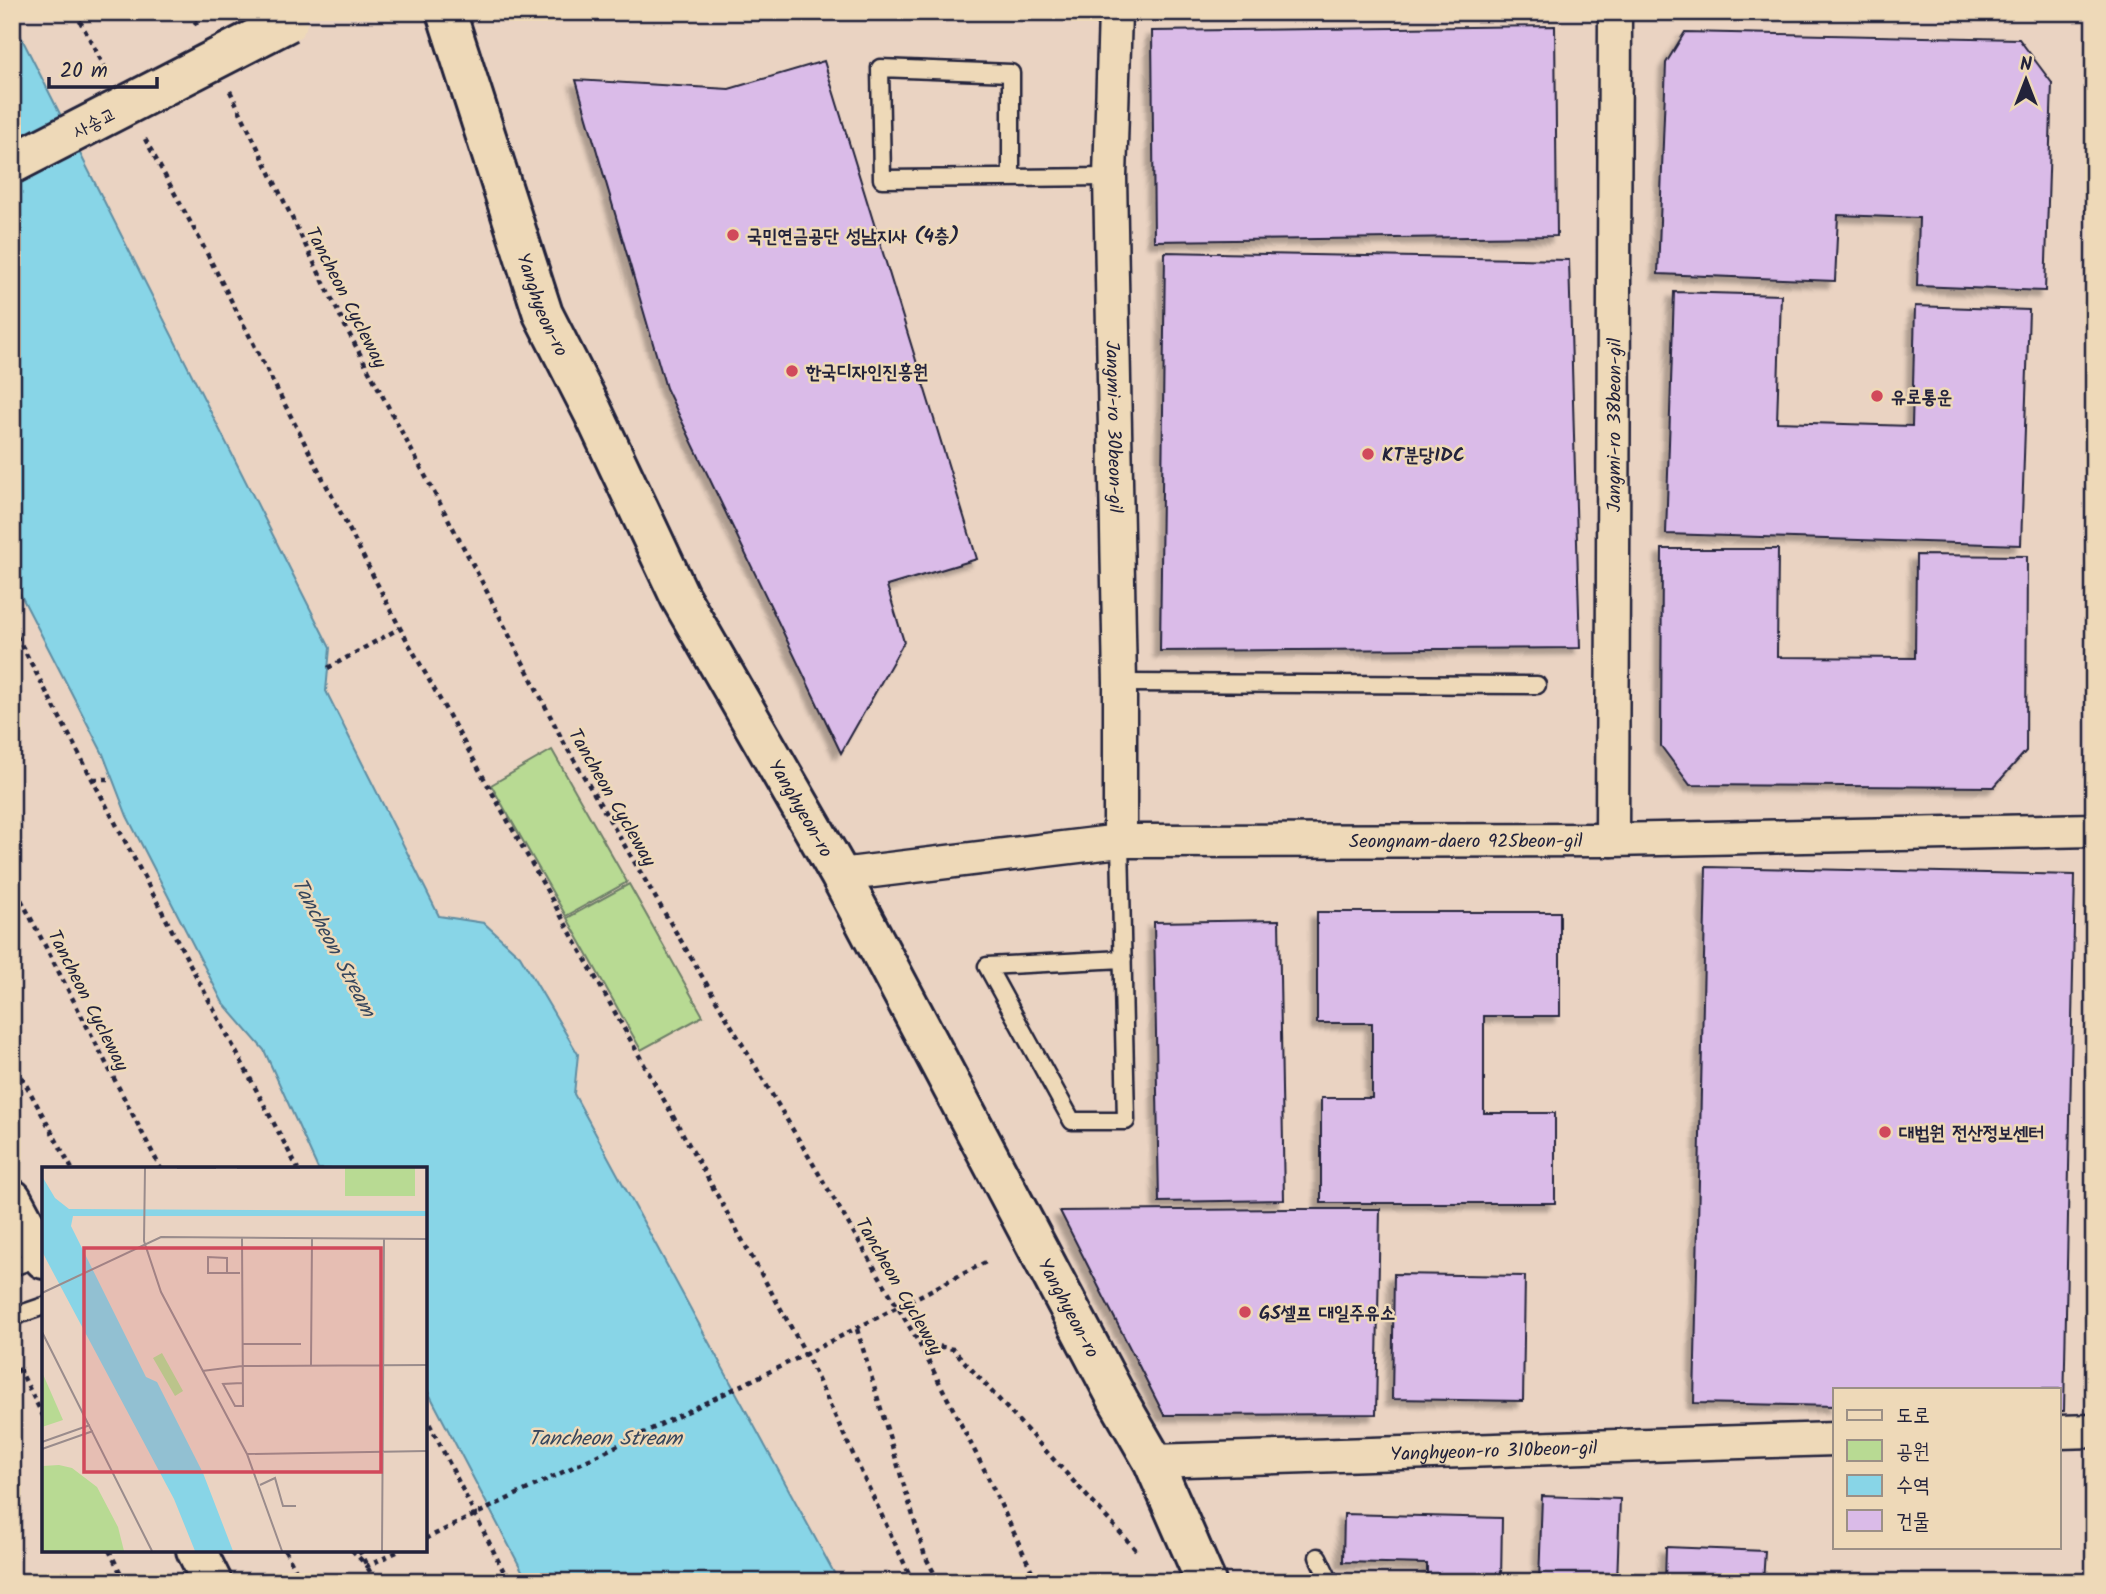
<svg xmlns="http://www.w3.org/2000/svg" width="2106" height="1594" viewBox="0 0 2106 1594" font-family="Kalam,'Poor Story',sans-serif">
<defs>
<filter id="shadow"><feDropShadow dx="-6" dy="6" stdDeviation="2" flood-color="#0004"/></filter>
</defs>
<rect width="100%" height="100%" fill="#ead3c2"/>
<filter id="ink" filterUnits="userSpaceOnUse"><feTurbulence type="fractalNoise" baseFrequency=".0143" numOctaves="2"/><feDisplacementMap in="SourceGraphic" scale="14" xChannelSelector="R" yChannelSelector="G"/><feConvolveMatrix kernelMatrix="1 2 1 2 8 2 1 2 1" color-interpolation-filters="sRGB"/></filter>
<g filter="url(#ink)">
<g fill="#b8da93" stroke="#6d7e67" stroke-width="2">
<polygon points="552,750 627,882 566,916 491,785"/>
<polygon points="629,884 703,1016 641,1050 567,918"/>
</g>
<polygon fill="#88d5e7" stroke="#5f8da2" stroke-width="2" points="12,19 330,648 326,691 439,916 484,923 520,956 578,1054 574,1094 839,1582 528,1582 425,1386 425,1169 318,1169 264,1050 223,1003 127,816 103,754 12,578"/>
<g fill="#dabbe8" stroke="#22223b" stroke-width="2" filter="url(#shadow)">
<polygon points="1555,26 1557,236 1154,241 1152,31"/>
<polygon points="1685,32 2019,39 2052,83 2045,291 1917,286 1919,218 1838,215 1835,281 1658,274 1666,63"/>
<polygon points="824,61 977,559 887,586 904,642 841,753 666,388 576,80 729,89"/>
<polygon points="1165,252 1569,260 1580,648 1160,651"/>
<polygon points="1674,292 1781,295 1777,422 1912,426 1915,306 2029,310 2021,545 1666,534"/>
<polygon points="1662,549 1778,549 1777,657 1915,658 1916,555 2027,556 2026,751 1994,787 1690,785 1661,746"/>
<polygon points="1706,867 2075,875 2064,1411 2059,1411 2059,1389 1835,1389 1835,1406 1694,1403"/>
<polygon points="1317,912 1560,912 1560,1016 1484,1016 1484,1113 1555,1113 1555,1203 1321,1203 1321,1098 1372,1098 1372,1023 1317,1023"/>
<polygon points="1279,920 1284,1200 1159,1202 1154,922"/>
<polygon points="1293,1209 1380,1209 1376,1414 1164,1415 1060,1211"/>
<polygon points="1394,1274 1525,1276 1523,1401 1392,1399"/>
<polygon points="1542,1496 1620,1499 1617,1582 1539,1582"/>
<polygon points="1344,1514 1502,1518 1501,1582 1427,1582 1427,1564 1343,1562"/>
<polygon points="1666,1547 1765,1551 1763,1582 1665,1582"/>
</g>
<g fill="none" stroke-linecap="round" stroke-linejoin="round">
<g stroke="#22223b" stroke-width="21">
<g id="service">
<polyline points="1011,178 1011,73 880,68 882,179 1110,177"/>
<polyline points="1120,683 1537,685"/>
<polyline points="1120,841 1126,1121 1072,1121 987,966 1123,959"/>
<polyline points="12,1267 42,1257"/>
<polyline points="12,1317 44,1306"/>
<polyline points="1318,1557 1330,1582"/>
</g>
</g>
<g stroke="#22223b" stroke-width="37">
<g id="minor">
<path id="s1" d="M1115,12L1110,177L1120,683V841"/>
<path id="s2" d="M1612,840L1615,12"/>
<path id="s3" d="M840,875L1120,841L1612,840L2094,830"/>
<polyline points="2059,1432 2094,1431"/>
<path id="s4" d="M1153,1461L1835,1439"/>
</g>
</g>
<g stroke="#22223b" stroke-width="44">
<g id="secondary">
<path id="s5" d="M446,12L543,314L593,412L680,597L840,875L1119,1402L1153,1461L1206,1582"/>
<polyline points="12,1199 44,1259"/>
<polyline points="196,1550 212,1582"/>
</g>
</g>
<g stroke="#22223b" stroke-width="4.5" stroke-dasharray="5 5" stroke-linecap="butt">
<polyline points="75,12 108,73"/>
<polyline points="190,12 198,27"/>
<polyline points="230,91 344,324 482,582 564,743 919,1343 985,1471 1037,1582"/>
<polyline points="145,139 199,238 400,628 806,1354 913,1582"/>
<polyline points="12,627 298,1169"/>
<polyline points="328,668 400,628"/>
<polyline points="93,779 113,779"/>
<polyline points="12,882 161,1169"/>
<polyline points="12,1059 72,1169"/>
<polyline points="857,1329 925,1556 939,1582"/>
<polyline points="920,1343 953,1349 1137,1551"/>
<polyline points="12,1360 23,1376 44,1418"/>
<polyline points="425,1415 509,1582"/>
<polyline points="425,1539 806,1354 986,1262"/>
<polyline points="109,1550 125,1582"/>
<polyline points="285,1550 302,1582"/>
<polyline points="352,1550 367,1566 401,1550"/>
<polyline points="359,1550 375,1582"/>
</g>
<use href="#service" stroke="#eed9b8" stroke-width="16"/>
<use href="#minor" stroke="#eed9b8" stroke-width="32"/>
<use href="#secondary" stroke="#eed9b8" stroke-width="38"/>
<g stroke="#22223b" stroke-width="44" stroke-linecap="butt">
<polyline id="tertiary-bridge" points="12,164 288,22"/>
</g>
<use href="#tertiary-bridge" stroke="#eed9b8" stroke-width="38"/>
</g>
</g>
<g fill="#d1495b" stroke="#eed9b8" stroke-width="2.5">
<circle cx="733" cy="235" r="7"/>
<circle cx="792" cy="371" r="7"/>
<circle cx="1877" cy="396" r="7"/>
<circle cx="1368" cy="454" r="7"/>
<circle cx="1885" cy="1132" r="7"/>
<circle cx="1245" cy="1312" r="7"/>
</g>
<g text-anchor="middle" stroke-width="5" stroke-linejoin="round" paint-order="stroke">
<g font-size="19" fill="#22223b" stroke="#eed9b8">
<text transform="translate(94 122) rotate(-27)" y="7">사송교</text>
<text transform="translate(347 297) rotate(63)" y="7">Tancheon Cycleway</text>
<text dy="7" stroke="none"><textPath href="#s5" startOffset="308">Yanghyeon-ro</textPath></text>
<text dy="7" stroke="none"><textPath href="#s2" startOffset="415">Jangmi-ro 38beon-gil</textPath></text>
<text dy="7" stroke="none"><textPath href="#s1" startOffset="415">Jangmi-ro 30beon-gil</textPath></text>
<text transform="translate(613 797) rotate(60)" y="7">Tancheon Cycleway</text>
<text dy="7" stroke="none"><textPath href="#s5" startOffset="875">Yanghyeon-ro</textPath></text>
<text dy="7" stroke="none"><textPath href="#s3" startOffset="628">Seongnam-daero 925beon-gil</textPath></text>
<text transform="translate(89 1000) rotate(63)" y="7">Tancheon Cycleway</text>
<text transform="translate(900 1286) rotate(60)" y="7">Tancheon Cycleway</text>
<text dy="7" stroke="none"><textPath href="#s5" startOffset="1442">Yanghyeon-ro</textPath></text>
<text dy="7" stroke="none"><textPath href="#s4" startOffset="341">Yanghyeon-ro 310beon-gil</textPath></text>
</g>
<g font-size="19" font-weight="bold" fill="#22223b" stroke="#eed9b8" text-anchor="start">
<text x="747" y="242">국민연금공단 성남지사 (4층)</text>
<text x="806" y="378">한국디자인진흥원</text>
<text x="1891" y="403">유로통운</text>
<text x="1382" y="461">KT분당IDC</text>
<text x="1899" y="1139">대법원 전산정보센터</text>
<text x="1259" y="1319">GS셀프 대일주유소</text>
</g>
<g font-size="21" font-style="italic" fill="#36465d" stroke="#eed9b8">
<text transform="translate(334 947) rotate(62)" y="7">Tancheon Stream</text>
<text x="605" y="1445">Tancheon Stream</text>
</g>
</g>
<g transform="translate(42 1167)">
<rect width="385" height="385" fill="#ead3c2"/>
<path d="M303,1H373V29H303ZM120,186L141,224L133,229L111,191ZM0,205L21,253L0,260ZM17,298L30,301L55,320L76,360L82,384H0V299Z" fill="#b8da93"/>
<path d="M0,9L13,31L27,42L385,44V49H31L29,59L104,210L115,215L161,306L191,384H153L132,332L5,94L0,84Z" fill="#88d5e7"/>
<path fill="none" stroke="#9a8c8c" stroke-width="2" d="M103,1L102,74L119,125L205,287L240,384M135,1H174M195,1H258M200,70L201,239H193L181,217L200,216M185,106V91L166,90V106H198M0,126L119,70L385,72M0,165L110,384M200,177H259M269,199L270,71M160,204L200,199L385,198M0,275L48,258M0,282L51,264M205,287L385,284M218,318L233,311L241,339H254M340,384L342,72"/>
<path fill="#d1495b" fill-opacity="0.15" stroke="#d1495b" stroke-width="3.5" d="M42,81H339V305H42Z"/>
<rect width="385" height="385" fill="none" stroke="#22223b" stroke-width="3.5"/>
</g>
<rect width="2106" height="1594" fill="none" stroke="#eed9b8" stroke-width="42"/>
<rect x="21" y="21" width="2064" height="1552" fill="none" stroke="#22223b" stroke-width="2.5" filter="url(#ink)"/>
<rect x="1833" y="1388" width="228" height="161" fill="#eed9b8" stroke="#9c9086" stroke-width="2"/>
<rect x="1847" y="1410" width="35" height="10" fill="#eed9b8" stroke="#9c9086" stroke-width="2"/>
<text x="1896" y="1422" font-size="21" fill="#22223b">도로</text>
<rect x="1847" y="1440" width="35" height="21" fill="#b8da93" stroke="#9c9086" stroke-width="2"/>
<text x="1896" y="1458" font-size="21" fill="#22223b">공원</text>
<rect x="1847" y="1475" width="35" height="21" fill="#88d5e7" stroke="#9c9086" stroke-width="2"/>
<text x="1896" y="1492" font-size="21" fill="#22223b">수역</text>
<rect x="1847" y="1510" width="35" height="21" fill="#dabbe8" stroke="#9c9086" stroke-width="2"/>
<text x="1896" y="1528" font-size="21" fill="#22223b">건물</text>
<g transform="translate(2026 80)" stroke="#eed9b8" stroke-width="5" paint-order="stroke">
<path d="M0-5L12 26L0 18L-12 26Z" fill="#22223b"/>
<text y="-10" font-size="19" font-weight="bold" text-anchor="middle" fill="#22223b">N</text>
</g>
<path d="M49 77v10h108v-10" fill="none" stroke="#22223b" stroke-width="3.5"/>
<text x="60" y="77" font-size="21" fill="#22223b" stroke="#eed9b8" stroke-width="5" paint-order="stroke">20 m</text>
</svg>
